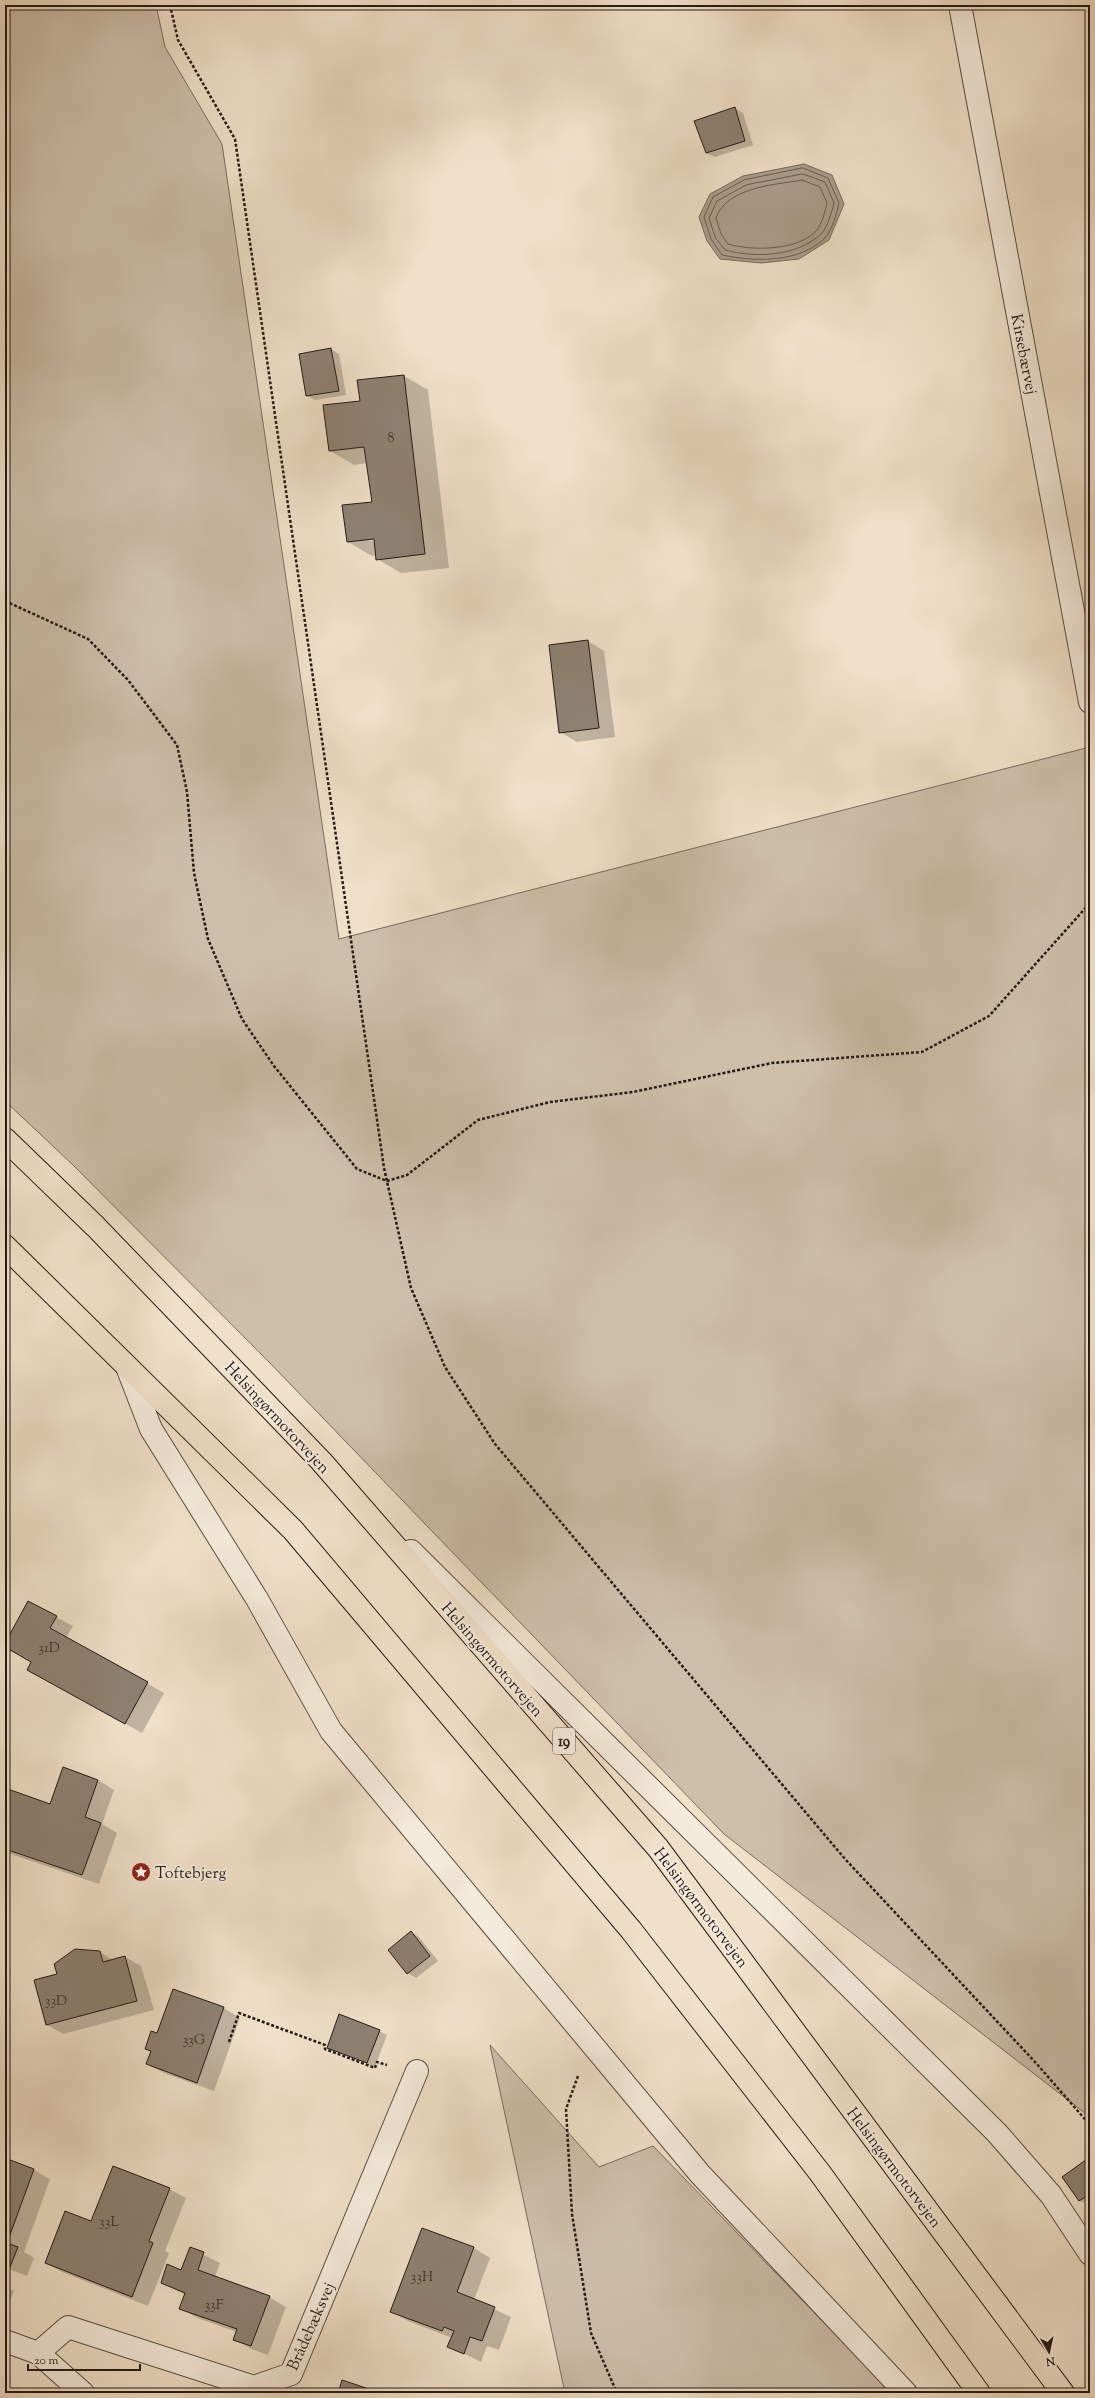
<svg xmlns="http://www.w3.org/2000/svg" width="1095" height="2398" viewBox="0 0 1095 2398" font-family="'Sorts Mill Goudy',serif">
<rect width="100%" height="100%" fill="#f0e0c9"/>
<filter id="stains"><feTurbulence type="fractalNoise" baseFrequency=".005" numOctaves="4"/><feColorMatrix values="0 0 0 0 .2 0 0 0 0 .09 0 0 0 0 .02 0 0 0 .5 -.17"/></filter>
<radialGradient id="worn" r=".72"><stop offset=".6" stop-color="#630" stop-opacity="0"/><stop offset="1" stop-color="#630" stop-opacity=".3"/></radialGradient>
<g fill="#cdbeaa" stroke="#786c5f">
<polygon points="5,5 156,5 165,47 222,144 339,939 1086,748 1090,773 1090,2117 724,1834 268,1361 72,1164 5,1101"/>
<polygon points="490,2045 599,2167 653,2146 892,2393 565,2393"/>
</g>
<polygon fill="#ab9d8b" stroke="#75695b" points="804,164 832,175 844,204 829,240 799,259 761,263 720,259 707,241 699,217 710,194 743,176"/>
<g fill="#0003" fill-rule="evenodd">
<polygon points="735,108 743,113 753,145 715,157 706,153"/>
<polygon points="331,349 339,354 346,395 315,400 307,396"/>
<path d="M404,376L428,390L449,568L401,573L377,559V555L372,556L348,542L373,503L368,463L354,465L330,451L361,402ZM379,538V540L369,541V539Z"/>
<polygon points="588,641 604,651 615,737 577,742 560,732"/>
<polygon points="56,1617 73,1626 66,1638 164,1693 142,1733 45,1679 32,1662 5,1646"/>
<polygon points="98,1780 114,1790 102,1824 117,1833 99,1884 5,1852 5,1789 51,1805"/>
<polygon points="411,1932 419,1937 438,1961 416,1978 408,1973"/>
<polygon points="100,1952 113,1960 125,1957 141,1966 154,2010 63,2034 47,2025 58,1975"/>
<polygon points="174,1990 224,2008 240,2018 214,2091 164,2073 147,2064 152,2052 146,2048 158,2034"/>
<polygon points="379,2031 387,2035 375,2067 328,2048"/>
<polygon points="1090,2158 1090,2204 1088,2205 1080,2201 1063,2177"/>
<polygon points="5,2159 34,2170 50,2179 24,2252 34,2258 27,2276 5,2268"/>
<polygon points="169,2189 186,2198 165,2251 169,2253 148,2306 62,2272 46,2263 92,2222"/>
<polygon points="423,2229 474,2248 490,2258 474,2300 511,2317 499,2350 487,2346 481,2362 449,2346 452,2338 408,2321 391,2311"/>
<polygon points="190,2248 220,2263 215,2277 269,2297 286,2307 268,2355 251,2349 234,2339 237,2332 197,2318 181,2308 186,2295 162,2283 182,2271"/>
<polygon points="5,2286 14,2291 7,2308 5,2308"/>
<polygon points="365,2389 372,2393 339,2393"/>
</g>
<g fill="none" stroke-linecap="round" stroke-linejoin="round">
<g stroke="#685c50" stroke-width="1">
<path d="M803,168L828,178L839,203C837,212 832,231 825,238C799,263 756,262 722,255L711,239L704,217L713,197L744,180Z"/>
<path d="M803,174L825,182L834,203C832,211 827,229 821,234C796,257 755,258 725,250L715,237L709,218L717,201L746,185Z"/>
<path d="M802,180L820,187L827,203C825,211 822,224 817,230C799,251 752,251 728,244L721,234L716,218C727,187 774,185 802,180Z"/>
</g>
</g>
<g fill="#8e8172" stroke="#241a14">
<polygon points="735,107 745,141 706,153 694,121"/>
<polygon points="331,348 339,391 306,396 299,354"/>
<polygon points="404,375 425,554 376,560 374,539 347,542 342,505 372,502 364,447 329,451 323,405 360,401 357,380"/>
<polygon points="588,640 599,728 559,733 549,645"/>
<polygon points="28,1601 57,1616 50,1628 148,1682 125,1724 27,1670 31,1662 5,1647 5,1643"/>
<polygon points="63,1767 98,1780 85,1817 101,1823 82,1875 5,1849 5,1788 50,1804"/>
<polygon points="411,1931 430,1956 407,1974 388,1950"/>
<polygon points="75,1949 100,1951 103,1962 125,1956 137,2001 46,2025 34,1980 57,1974 54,1964"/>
<polygon points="173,1989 224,2007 197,2083 146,2064 151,2051 145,2049 151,2031 157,2033"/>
<polygon points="339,2014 380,2030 367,2063 327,2048"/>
<polygon points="1090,2157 1090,2194 1079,2201 1062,2177"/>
<polygon points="5,2158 34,2169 7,2243 18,2247 10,2267 5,2265"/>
<polygon points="113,2166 170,2188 149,2241 153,2243 132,2297 45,2263 65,2211 91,2221"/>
<polygon points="422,2228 474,2247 457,2292 495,2307 482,2341 470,2337 464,2354 447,2347 454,2331 444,2327 442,2331 390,2312"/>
<polygon points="190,2247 204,2252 198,2270 270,2296 251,2346 233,2340 237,2329 179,2309 185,2293 161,2283 167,2264 181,2270"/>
<polygon points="342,2380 366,2388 364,2393 338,2393"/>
</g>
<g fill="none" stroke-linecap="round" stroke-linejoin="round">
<g stroke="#574c41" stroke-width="24">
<g id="minor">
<polyline points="960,5 1090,702"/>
<polyline points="127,1367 151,1429 257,1599 331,1731 700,2174 906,2393"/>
<polyline points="411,1551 997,2133 1051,2195 1090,2254"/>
<polyline points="5,2341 38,2353 83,2393"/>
<polyline points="38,2353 68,2327 254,2387 291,2374 417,2071"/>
</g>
</g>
<g stroke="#241a14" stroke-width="24">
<g id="highway">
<polyline points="5,1139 96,1227 321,1461 658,1848 1063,2393"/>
<polyline points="5,1246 293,1530 631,1930 820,2173 979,2393"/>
</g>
</g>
<g stroke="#241a14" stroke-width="2.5" stroke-dasharray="3 2" stroke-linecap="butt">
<polyline points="170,5 178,40 235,139 384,1168 411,1288 445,1367 495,1444 845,1859 1036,2063 1090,2125"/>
<polyline points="5,601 88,639 128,680 177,745 187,792 194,873 208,939 242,1019 274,1066 357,1169 387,1181 407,1175 478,1120 550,1102 633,1092 772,1063 922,1052 989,1016 1090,903"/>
<polyline points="229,2042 239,2013 325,2045 325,2049 375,2068 377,2062 387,2065"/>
<polyline points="578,2076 566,2109 572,2214 591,2333 617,2393"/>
</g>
<use href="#minor" stroke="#f5ebdc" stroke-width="22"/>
<use href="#highway" stroke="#f0e0c9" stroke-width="22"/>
</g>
<defs>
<g id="sight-disc" transform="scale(1)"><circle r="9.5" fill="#8f2418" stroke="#f5ebdc"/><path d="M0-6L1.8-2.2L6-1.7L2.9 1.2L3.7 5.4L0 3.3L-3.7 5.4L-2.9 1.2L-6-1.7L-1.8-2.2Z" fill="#fff"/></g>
</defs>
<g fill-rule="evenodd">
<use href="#sight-disc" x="141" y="1872"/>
</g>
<g text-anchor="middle" stroke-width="4" stroke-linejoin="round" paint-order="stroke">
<g font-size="14" fill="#3e342c">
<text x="391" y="442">8</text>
<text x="49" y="1652">31D</text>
<text x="56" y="2005">33D</text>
<text x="194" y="2044">33G</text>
<text x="109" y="2226">33L</text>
<text x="422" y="2281">33H</text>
<text x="214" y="2309">33F</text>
</g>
<rect fill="#f5ebdc" stroke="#635950" stroke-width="1" x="553" y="1728" width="22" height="26" rx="3"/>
<g font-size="15" font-weight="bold" fill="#241a14">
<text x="564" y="1746">19</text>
</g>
<g font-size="16" fill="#241a14" stroke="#f5ebdc">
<text transform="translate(1025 354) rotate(79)" y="6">Kirsebærvej</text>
<text transform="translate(278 1417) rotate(47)" y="6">Helsingørmotorvejen</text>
<text transform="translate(493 1659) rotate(49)" y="6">Helsingørmotorvejen</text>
<text transform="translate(702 1907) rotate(53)" y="6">Helsingørmotorvejen</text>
<text transform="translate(895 2167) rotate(53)" y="6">Helsingørmotorvejen</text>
<text transform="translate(310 2326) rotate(-66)" y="6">Brådebæksvej</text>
</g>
<g font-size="16" fill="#241a14" stroke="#f5ebdc" text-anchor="start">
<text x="155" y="1878">Toftebjerg</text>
</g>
</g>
<rect width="1095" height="2398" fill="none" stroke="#f0e0c9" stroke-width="20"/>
<rect x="6" y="6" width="1083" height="2386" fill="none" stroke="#241a14" stroke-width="2"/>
<rect x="10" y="10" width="1075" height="2378" fill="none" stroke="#241a14"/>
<g transform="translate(1049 2352) rotate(171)" stroke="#f5ebdc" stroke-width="3" paint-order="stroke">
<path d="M0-3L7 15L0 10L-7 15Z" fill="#241a14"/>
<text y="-6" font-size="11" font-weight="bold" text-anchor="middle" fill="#241a14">N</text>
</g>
<path d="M28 2364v6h112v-6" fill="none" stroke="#241a14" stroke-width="2"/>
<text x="34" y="2364" font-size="12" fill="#241a14" stroke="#f5ebdc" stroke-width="3" paint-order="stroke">20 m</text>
<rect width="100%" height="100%" filter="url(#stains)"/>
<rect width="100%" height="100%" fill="url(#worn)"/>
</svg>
